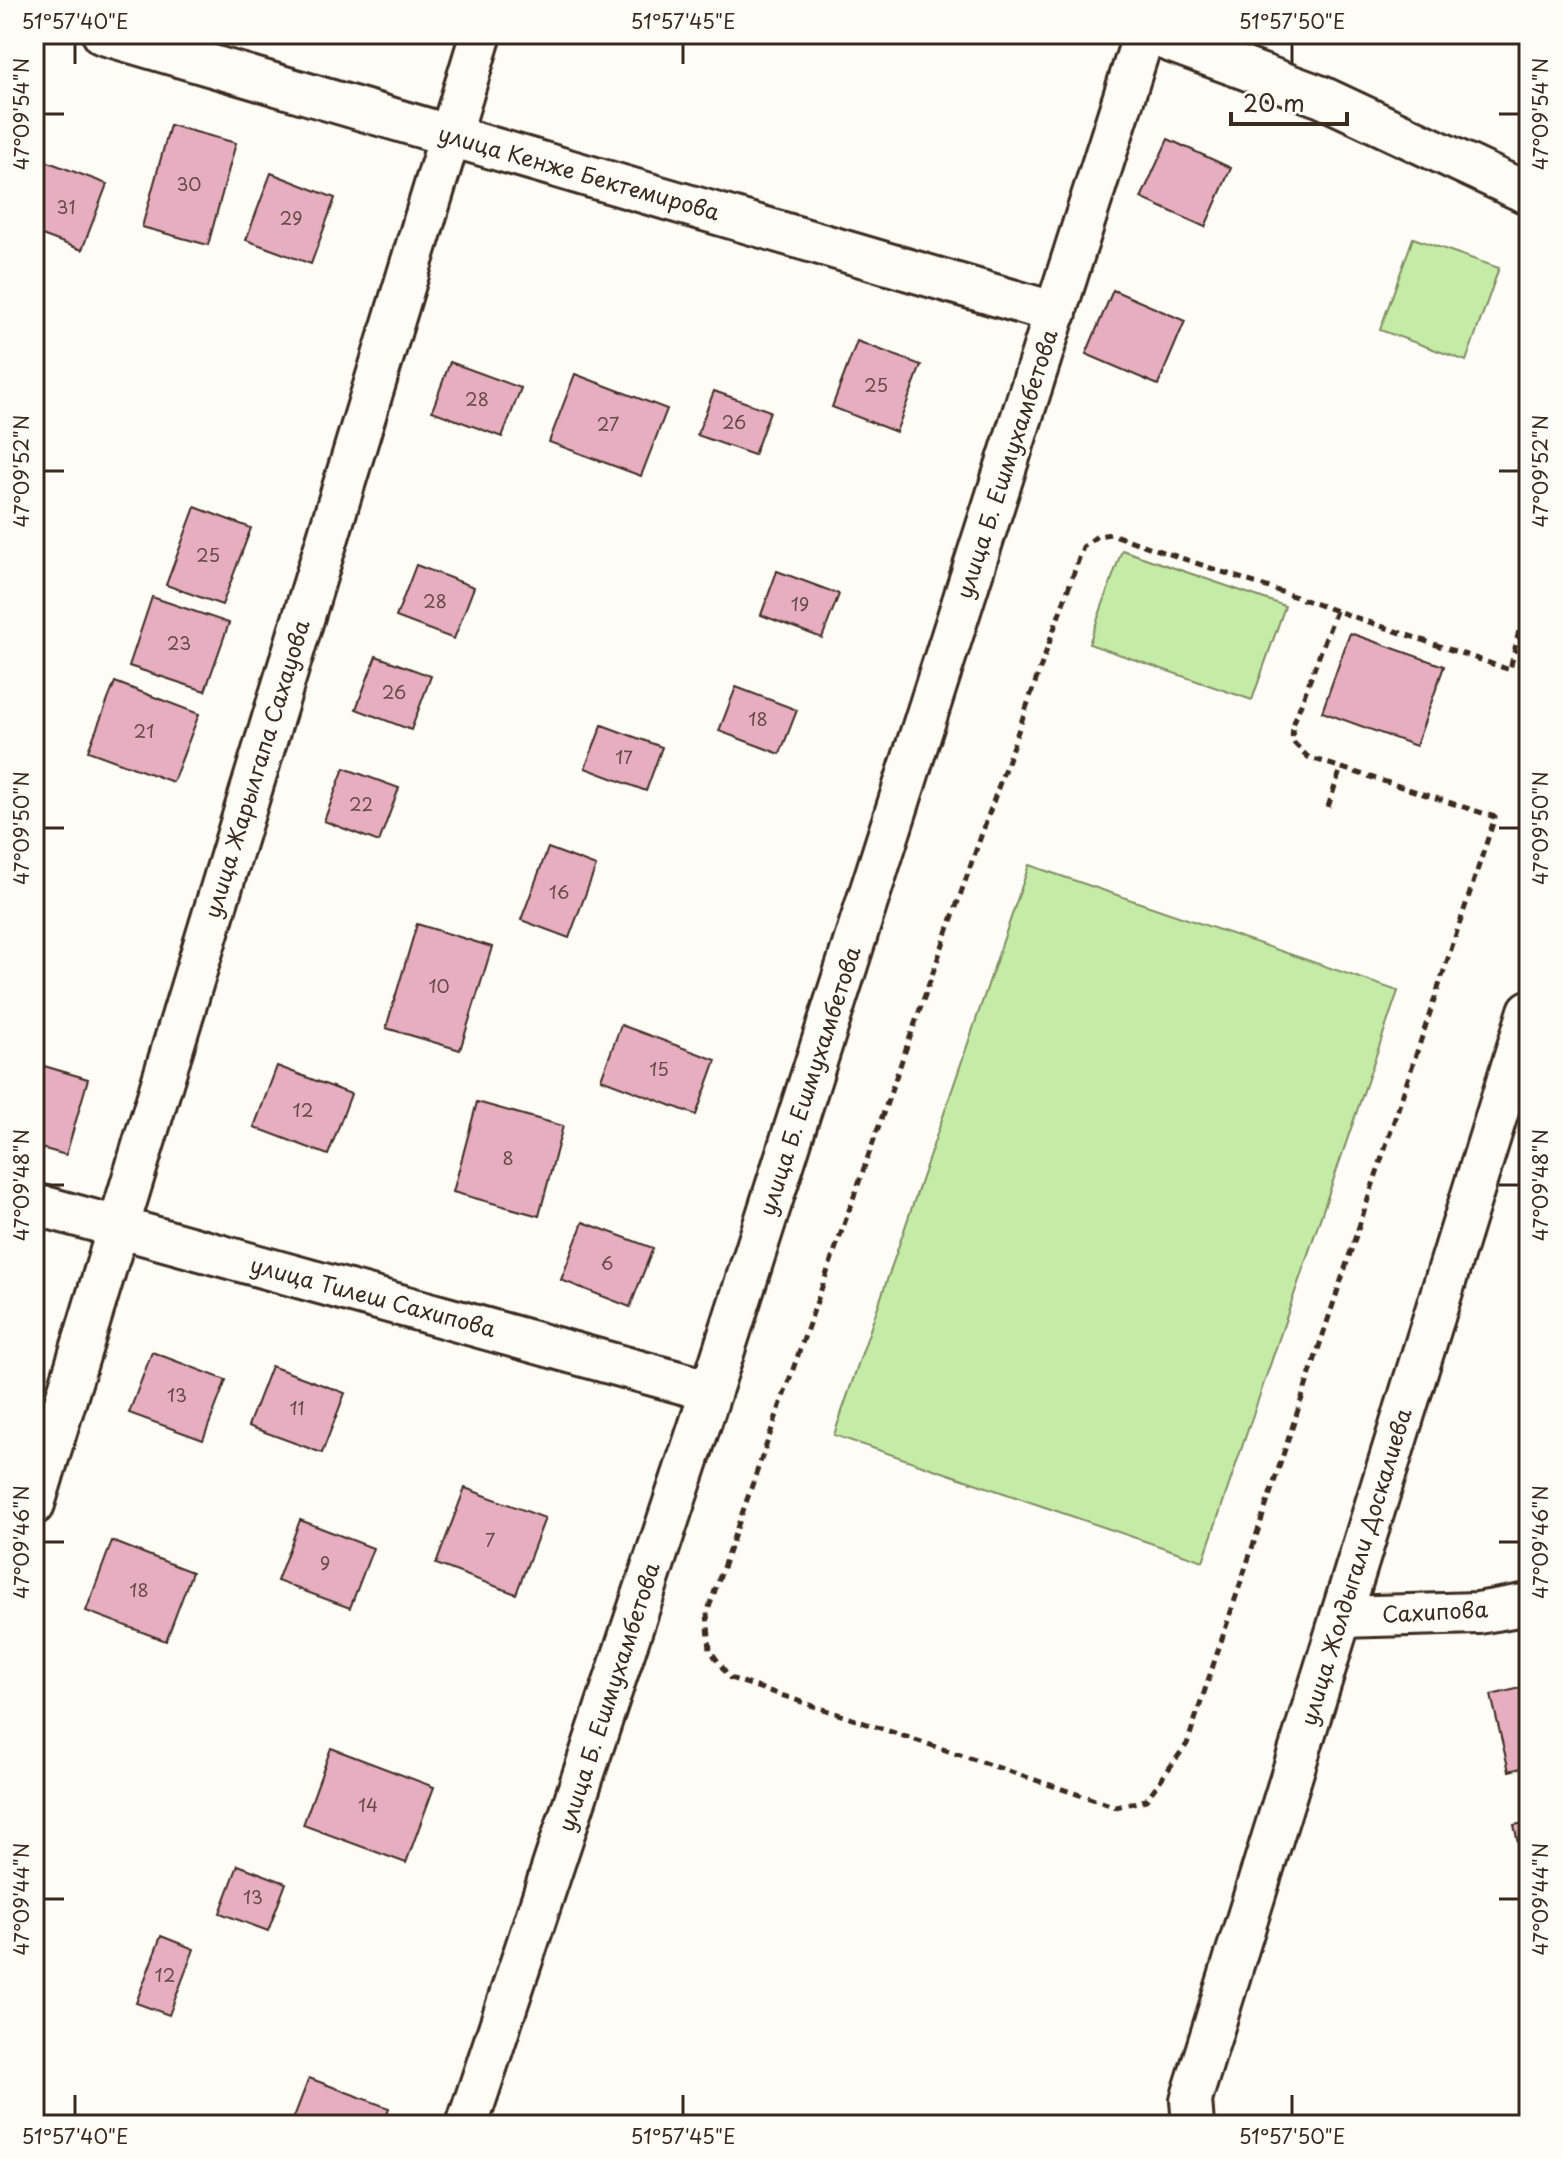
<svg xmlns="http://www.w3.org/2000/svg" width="1563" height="2159" viewBox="0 0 1563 2159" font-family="'Playpen Sans',sans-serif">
<rect width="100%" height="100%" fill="#fdfcf7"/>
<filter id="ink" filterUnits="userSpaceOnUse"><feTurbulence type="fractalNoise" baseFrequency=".0125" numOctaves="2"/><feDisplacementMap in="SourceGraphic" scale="16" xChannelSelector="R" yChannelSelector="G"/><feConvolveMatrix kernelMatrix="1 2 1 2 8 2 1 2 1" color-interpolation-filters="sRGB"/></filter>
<g filter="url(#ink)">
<g fill="#c5eca7" stroke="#808b62" stroke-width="2">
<polygon points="1413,238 1499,268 1466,361 1380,330"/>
<polygon points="1122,550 1285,606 1252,700 1089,644"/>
<polygon points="1029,865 1398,991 1203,1561 834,1435"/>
</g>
<g fill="#e6aec0" stroke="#3b2a1e" stroke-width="2">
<polygon points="170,125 236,143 208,245 142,227"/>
<polygon points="1168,139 1231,168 1205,227 1141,198"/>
<polygon points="43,160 107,184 82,250 34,232 34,184"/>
<polygon points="271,173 335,198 311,264 246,240"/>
<polygon points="1113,290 1185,321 1158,385 1086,354"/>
<polygon points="857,341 921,365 896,432 832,407"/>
<polygon points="450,362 521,388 502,437 432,411"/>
<polygon points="575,374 667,409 641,476 549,442"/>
<polygon points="714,391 770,411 754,455 697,435"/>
<polygon points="195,507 251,528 222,605 166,585"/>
<polygon points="416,565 474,587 454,639 396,617"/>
<polygon points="777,571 839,594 822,638 761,615"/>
<polygon points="152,597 229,623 205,691 129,666"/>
<polygon points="1350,633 1444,666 1416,746 1322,712"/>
<polygon points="376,656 431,676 411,730 356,709"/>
<polygon points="115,682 199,714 173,782 88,751"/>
<polygon points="736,687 797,710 780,754 719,731"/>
<polygon points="602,725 662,747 646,791 585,768"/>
<polygon points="344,768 399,788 379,842 324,821"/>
<polygon points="548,848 596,866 569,938 521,920"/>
<polygon points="417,924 492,947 460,1050 386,1028"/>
<polygon points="621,1025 716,1060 696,1115 601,1079"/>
<polygon points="34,1063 88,1079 66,1155 34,1146"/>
<polygon points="277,1066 351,1094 328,1155 254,1127"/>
<polygon points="477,1102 563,1126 539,1216 453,1192"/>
<polygon points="583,1222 653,1248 630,1307 561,1280"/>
<polygon points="152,1352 226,1380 203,1440 129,1413"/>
<polygon points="271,1366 345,1393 322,1453 248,1426"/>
<polygon points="465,1488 545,1518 516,1594 436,1564"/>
<polygon points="300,1520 373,1548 350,1608 277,1581"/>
<polygon points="112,1541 192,1572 166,1641 86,1611"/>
<polygon points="1529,1686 1529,1766 1509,1771 1491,1695"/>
<polygon points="331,1748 434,1787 406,1863 303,1825"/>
<polygon points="1529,1822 1529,1889 1514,1825"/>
<polygon points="238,1865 286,1883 268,1931 220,1913"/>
<polygon points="161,1936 194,1949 169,2015 136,2003"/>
<polygon points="309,2078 389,2108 383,2125 291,2125"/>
</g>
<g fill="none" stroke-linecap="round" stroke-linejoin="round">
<g stroke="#3b2a1e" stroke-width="46">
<g id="minor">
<polyline points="103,34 1056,313"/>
<polyline points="1150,34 1322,97 1529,194"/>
<polyline points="34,1204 711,1391"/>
<polyline points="34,1504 481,34"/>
<polyline points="1341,1617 1478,1613 1529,1604"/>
<polyline points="467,2125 711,1391 1144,34"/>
<polyline points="1193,2125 1191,2100 1529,1011"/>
</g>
</g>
<g stroke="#3b2a1e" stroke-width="5" stroke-dasharray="8 6" stroke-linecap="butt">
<polyline points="1336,611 1293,725 1292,741 1308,757 1495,817 1187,1744 1146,1800 1116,1807 730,1678 710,1650 707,1613 1083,547 1097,536 1111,534 1510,670 1520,626"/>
<polyline points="1328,807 1341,768"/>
</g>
<use href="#minor" stroke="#fdfcf7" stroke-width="40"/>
</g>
</g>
<path fill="none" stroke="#3b2a1e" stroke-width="3" d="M75,44V64M683,44V64M1292,44V64M44,114H64M1499,114H1519M44,471H64M1499,471H1519M44,828H64M1499,828H1519M44,1185H64M1499,1185H1519M44,1542H64M1499,1542H1519M44,1899H64M1499,1899H1519M75,2095V2115M683,2095V2115M1292,2095V2115"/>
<g text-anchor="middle" stroke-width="7" stroke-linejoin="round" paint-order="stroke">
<g font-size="18" fill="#664b46">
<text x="189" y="191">30</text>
<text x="66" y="214">31</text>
<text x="291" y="225">29</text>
<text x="876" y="392">25</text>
<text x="477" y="406">28</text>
<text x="734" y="429">26</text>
<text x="608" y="431">27</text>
<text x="208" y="562">25</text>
<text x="435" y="608">28</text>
<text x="800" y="611">19</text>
<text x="179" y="650">23</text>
<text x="394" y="699">26</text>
<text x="758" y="726">18</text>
<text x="144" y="738">21</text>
<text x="624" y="764">17</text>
<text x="361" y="811">22</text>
<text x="559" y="899">16</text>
<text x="439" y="993">10</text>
<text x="659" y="1076">15</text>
<text x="303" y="1117">12</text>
<text x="508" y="1165">8</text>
<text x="607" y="1270">6</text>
<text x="177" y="1402">13</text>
<text x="297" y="1415">11</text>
<text x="490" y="1547">7</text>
<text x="325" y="1570">9</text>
<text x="139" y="1597">18</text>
<text x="368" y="1812">14</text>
<text x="253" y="1904">13</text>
<text x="165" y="1982">12</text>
</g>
<g font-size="22" fill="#3b2a1e" stroke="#fdfcf7">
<text transform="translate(579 173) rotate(16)" y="8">улица Кенже Бектемирова</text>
<text transform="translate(1007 464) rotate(-72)" y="8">улица Б. Ешмухамбетова</text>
<text transform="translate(257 769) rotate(-73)" y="8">улица Жарылгапа Сахауова</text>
<text transform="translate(810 1081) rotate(-72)" y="8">улица Б. Ешмухамбетова</text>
<text transform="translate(373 1297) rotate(15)" y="8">улица Тилеш Сахипова</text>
<text transform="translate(1356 1567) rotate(-73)" y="8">улица Жолдыгали Доскалиева</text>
<text transform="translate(1435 1612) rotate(-3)" y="8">Сахипова</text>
<text transform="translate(609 1697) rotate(-72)" y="8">улица Б. Ешмухамбетова</text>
</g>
</g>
<rect width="1563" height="2159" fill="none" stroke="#fdfcf7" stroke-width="88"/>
<path d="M1231 112v12h116v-12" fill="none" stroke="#3b2a1e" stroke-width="4"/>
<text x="1243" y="112" font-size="24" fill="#3b2a1e" stroke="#fdfcf7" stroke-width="6" paint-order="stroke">20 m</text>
<rect x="44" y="44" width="1475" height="2071" fill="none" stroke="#3b2a1e" stroke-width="3"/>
<g font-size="20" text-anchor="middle" fill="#3b2a1e">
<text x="75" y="29">51°57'40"E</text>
<text x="683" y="29">51°57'45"E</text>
<text x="1292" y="29">51°57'50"E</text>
<text transform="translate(22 114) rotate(-90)" y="7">47°09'54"N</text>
<text transform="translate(1541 114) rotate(-90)" y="7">47°09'54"N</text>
<text transform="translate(22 471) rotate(-90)" y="7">47°09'52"N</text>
<text transform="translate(1541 471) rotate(-90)" y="7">47°09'52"N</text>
<text transform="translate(22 828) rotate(-90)" y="7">47°09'50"N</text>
<text transform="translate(1541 828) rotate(-90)" y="7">47°09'50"N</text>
<text transform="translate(22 1185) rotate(-90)" y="7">47°09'48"N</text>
<text transform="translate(1541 1185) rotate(-90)" y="7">47°09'48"N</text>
<text transform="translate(22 1542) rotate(-90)" y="7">47°09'46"N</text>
<text transform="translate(1541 1542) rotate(-90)" y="7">47°09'46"N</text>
<text transform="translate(22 1899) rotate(-90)" y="7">47°09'44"N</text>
<text transform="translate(1541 1899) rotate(-90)" y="7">47°09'44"N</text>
<text x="75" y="2144">51°57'40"E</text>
<text x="683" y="2144">51°57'45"E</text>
<text x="1292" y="2144">51°57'50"E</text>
</g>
</svg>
